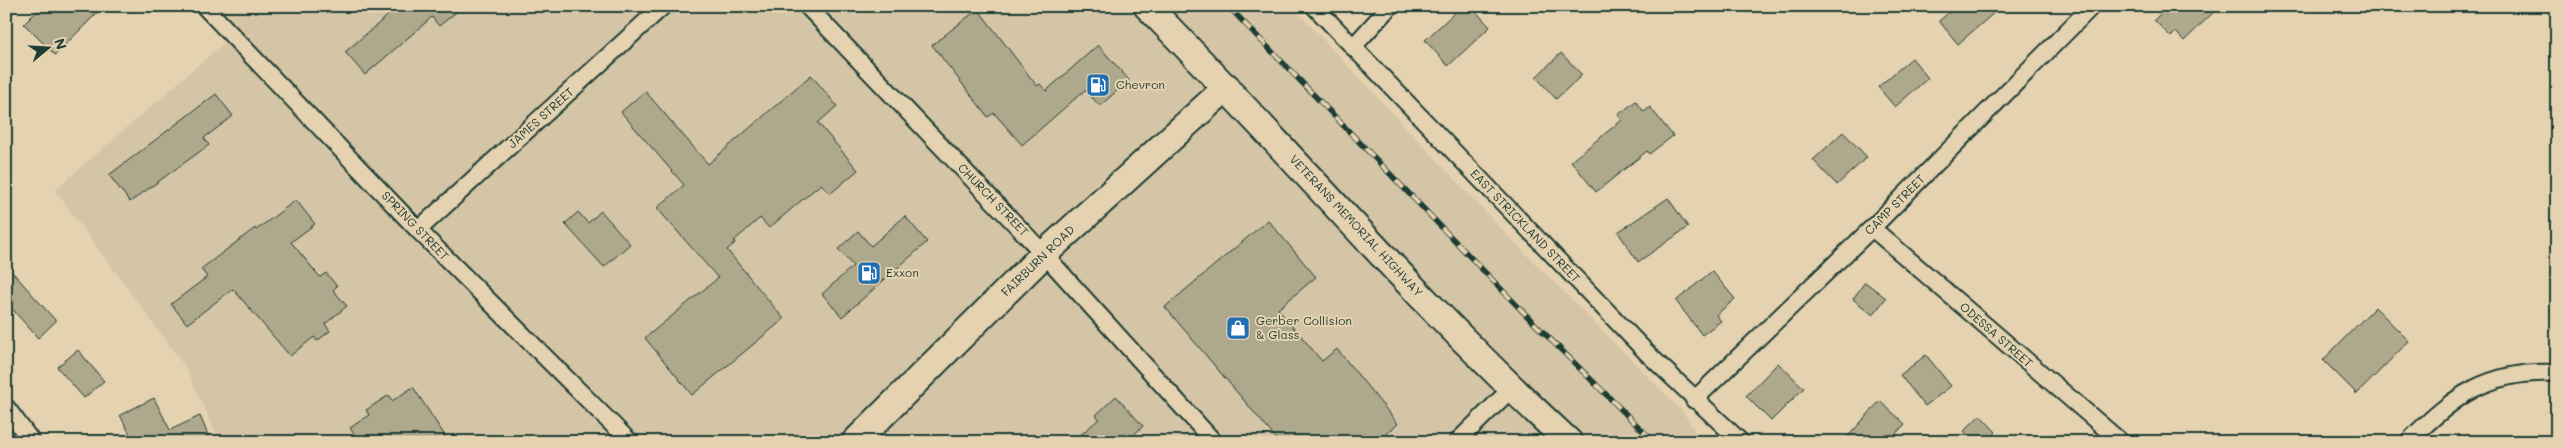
<svg xmlns="http://www.w3.org/2000/svg" width="2563" height="448" viewBox="0 0 2563 448" font-family="Mali,sans-serif">
<rect width="100%" height="100%" fill="#e5d2b0"/>
<filter id="ink" filterUnits="userSpaceOnUse"><feTurbulence type="fractalNoise" baseFrequency=".02" numOctaves="2"/><feDisplacementMap in="SourceGraphic" scale="10" xChannelSelector="R" yChannelSelector="G"/><feConvolveMatrix kernelMatrix="1 2 1 2 8 2 1 2 1" color-interpolation-filters="sRGB"/></filter>
<g filter="url(#ink)">
<polygon fill="#d4c5a6" points="204,6 1292,6 1505,233 1684,413 1701,442 220,442 186,368 55,190 232,36"/>
<g fill="#aea88d" stroke="#1f3d34">
<polygon points="42,6 104,6 55,55 24,24"/>
<polygon points="399,6 464,6 439,26 432,17 365,75 345,52"/>
<polygon points="1462,6 1471,6 1490,27 1448,66 1425,40"/>
<polygon points="1956,6 2002,6 1958,44 1939,21"/>
<polygon points="2168,6 2220,6 2184,41 2176,32 2171,37 2154,20"/>
<polygon points="978,9 1037,86 1040,84 1046,91 1098,45 1129,80 1100,106 1085,90 1022,145 994,113 988,117 932,45"/>
<polygon points="1561,53 1582,75 1556,99 1536,77"/>
<polygon points="1912,58 1928,78 1895,107 1878,87"/>
<polygon points="811,75 837,106 818,123 858,170 830,194 821,184 769,228 760,218 734,241 735,243 727,250 784,319 692,395 645,338 718,278 657,208 684,185 621,112 645,91 708,164"/>
<polygon points="216,94 233,116 204,138 209,145 130,202 109,175"/>
<polygon points="1636,101 1644,112 1650,107 1673,136 1649,154 1647,151 1596,192 1571,161 1622,120 1618,115"/>
<polygon points="1843,132 1867,157 1837,185 1813,160"/>
<polygon points="1668,198 1688,227 1638,262 1618,232"/>
<polygon points="296,200 315,224 291,242 320,277 326,273 337,286 333,290 347,306 325,324 330,331 317,341 314,337 290,356 233,289 187,324 171,304 207,277 201,269 255,228 256,230"/>
<polygon points="601,211 630,244 604,267 565,224 578,212 588,223"/>
<polygon points="905,216 927,242 842,317 822,294 853,266 838,249 858,231 871,246"/>
<polygon points="1268,220 1316,277 1278,309 1322,361 1337,349 1398,424 1376,442 1279,442 1165,307"/>
<polygon points="6,265 56,321 38,338 6,302"/>
<polygon points="1712,271 1735,299 1716,315 1721,321 1702,335 1676,301"/>
<polygon points="1865,282 1886,298 1873,315 1853,299"/>
<polygon points="2375,307 2409,341 2357,394 2323,360"/>
<polygon points="78,350 104,381 84,398 57,367"/>
<polygon points="1926,355 1951,386 1925,406 1900,375"/>
<polygon points="1778,363 1804,388 1771,421 1746,396"/>
<polygon points="413,387 449,442 359,442 350,428 369,415 366,410 389,395 392,401"/>
<polygon points="1116,396 1143,426 1126,442 1072,442 1099,419 1096,415"/>
<polygon points="154,398 170,430 200,416 211,442 134,442 120,415"/>
<polygon points="1880,401 1905,424 1888,442 1843,442"/>
<polygon points="1980,415 1996,432 1987,442 1974,442 1964,431"/>
</g>
<g fill="none" stroke-linecap="round" stroke-linejoin="round">
<g stroke="#1f3d34" stroke-width="20">
<g id="minor">
<polyline points="204,6 418,230 630,442"/>
<polyline points="807,6 1044,254 1214,442"/>
<polyline points="1314,6 1649,355 1741,442"/>
<polyline points="1353,47 1390,6"/>
<polyline points="1872,228 2121,442"/>
<polyline points="418,230 663,6"/>
<polyline points="1694,400 1872,228 2092,6"/>
<polyline points="6,407 32,442"/>
<polyline points="1457,442 1511,389"/>
<path d="M2408,442C2453,396 2489,369 2557,373"/>
</g>
</g>
<g stroke="#1f3d34" stroke-width="30">
<g id="primary">
<path d="M1147,6C1289,150 1420,305 1569,442"/>
<polyline points="855,442 1044,254 1227,87"/>
</g>
</g>
<use href="#minor" stroke="#e5d2b0" stroke-width="16"/>
<use href="#primary" stroke="#e5d2b0" stroke-width="26"/>
<g stroke="#1f3d34" stroke-width="5.5">
<polyline id="rail" points="1228,6 1531,320 1654,442"/>
</g>
<use href="#rail" stroke="#e5d2b0" stroke-width="4" stroke-dasharray="11" stroke-linecap="butt"/>
</g>
</g>
<defs>
<g id="fuel-square" transform="scale(1.25)"><rect x="-9" y="-9" width="18" height="18" rx="4" fill="#1f6fb2" stroke="#e5d2b0"/><path d="M-5.5-6h7V0h2V4h1.3V-2.5L3-4.5l.8-.8L6-3V5H2.5V1h-1V6h-7ZM-4.2-4.7v3.2H.2V-4.7Z" fill="#fff"/></g>
<g id="shop-square" transform="scale(1.25)"><rect x="-9" y="-9" width="18" height="18" rx="4" fill="#1f6fb2" stroke="#e5d2b0"/><path d="M-5-2.5h2.3a2.7 3.5 0 0 1 5.4 0H5L5.5 6h-11ZM-1.5-2.5h3a1.5 2.3 0 0 0-3 0Z" fill="#fff"/></g>
</defs>
<g fill-rule="evenodd">
<use href="#fuel-square" x="1098" y="85"/>
<use href="#fuel-square" x="869" y="273"/>
<use href="#shop-square" x="1238" y="328"/>
</g>
<g text-anchor="middle" stroke-width="4" stroke-linejoin="round" paint-order="stroke">
<g font-size="12" fill="#1f3d34" stroke="#e5d2b0" text-anchor="start">
<text x="1116" y="89">Chevron</text>
<text x="886" y="277">Exxon</text>
<text x="1256" y="325">Gerber Collision<tspan x="1256" dy="14">&amp; Glass</tspan></text>
</g>
<g font-size="12" fill="#1f3d34" stroke="#e5d2b0">
<text transform="translate(541 118) rotate(-42)" y="4">JAMES STREET</text>
<text transform="translate(993 200) rotate(46)" y="4">CHURCH STREET</text>
<text transform="translate(1895 205) rotate(-45)" y="4">CAMP STREET</text>
<text transform="translate(415 226) rotate(46)" y="4">SPRING STREET</text>
<text transform="translate(1356 226) rotate(47)" y="4">VETERANS MEMORIAL HIGHWAY</text>
<text transform="translate(1525 226) rotate(46)" y="4">EAST STRICKLAND STREET</text>
<text transform="translate(1038 261) rotate(-44)" y="4">FAIRBURN ROAD</text>
<text transform="translate(1996 335) rotate(41)" y="4">ODESSA STREET</text>
</g>
</g>
<rect width="2563" height="448" fill="none" stroke="#e5d2b0" stroke-width="25"/>
<rect x="12" y="12" width="2538" height="423" fill="none" stroke="#1f3d34" stroke-width="2" filter="url(#ink)"/>
<g transform="translate(48 48) rotate(72)" stroke="#e5d2b0" stroke-width="4" paint-order="stroke">
<path d="M0-4L9 19L0 12L-9 19Z" fill="#1f3d34"/>
<text y="-8" font-size="14" font-weight="bold" text-anchor="middle" fill="#1f3d34">N</text>
</g>
</svg>
